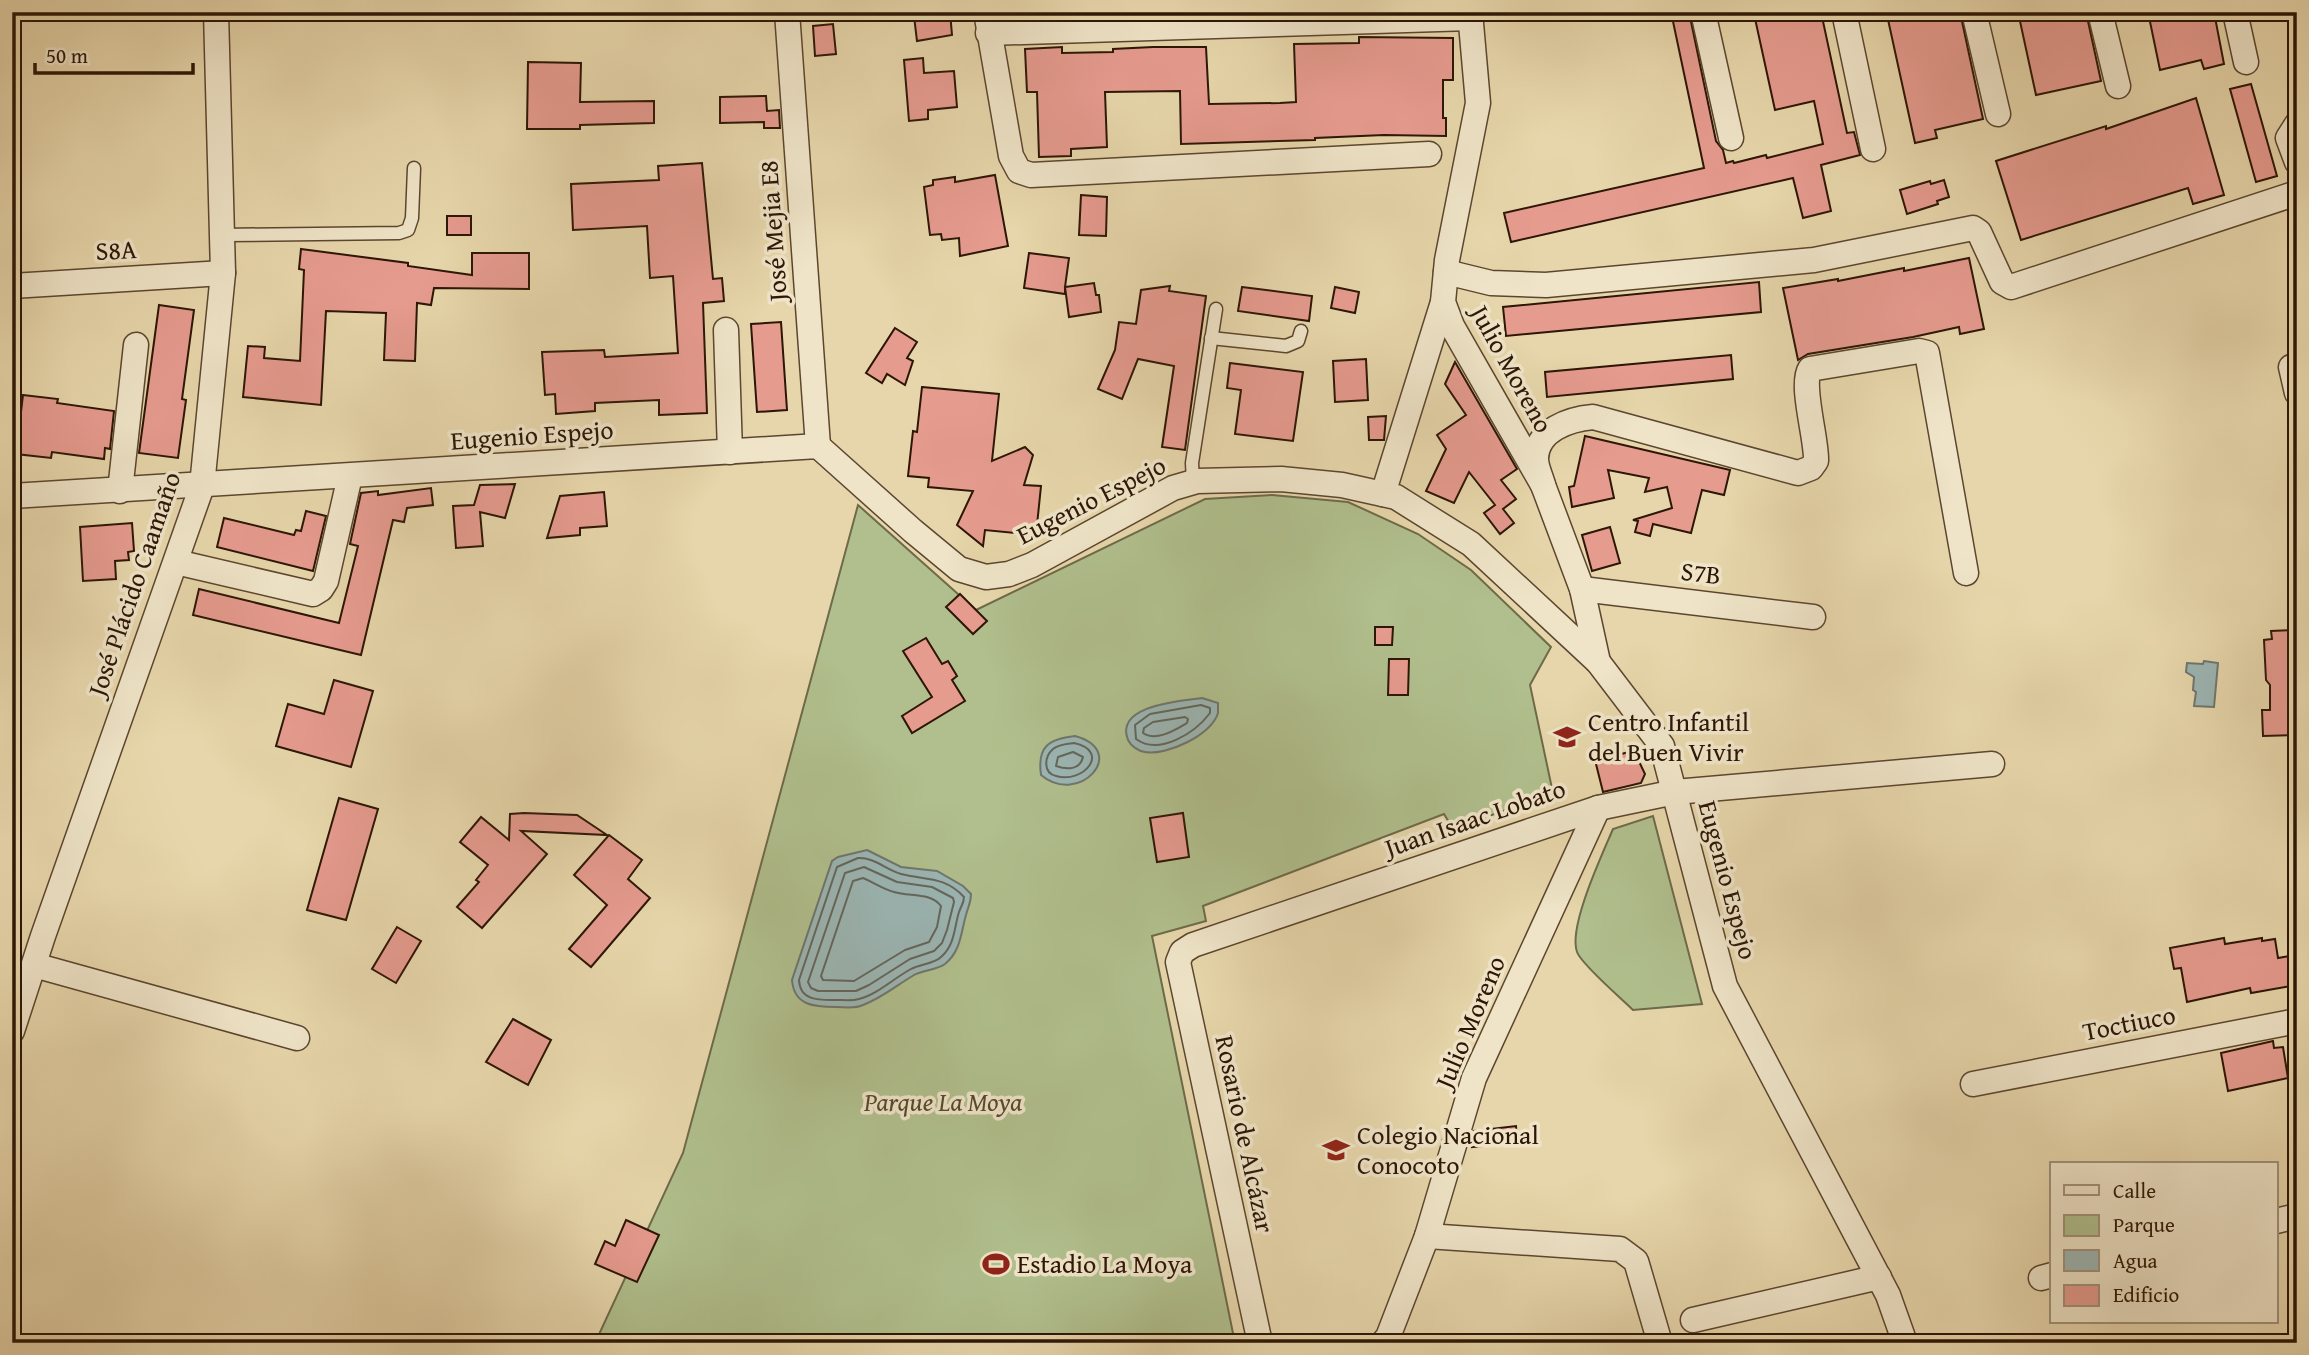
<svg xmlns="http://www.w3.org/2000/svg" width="2309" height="1355" viewBox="0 0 2309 1355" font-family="'Gentium Book Plus',serif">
<rect width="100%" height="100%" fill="#e7d6ab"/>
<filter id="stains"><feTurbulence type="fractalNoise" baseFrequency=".00286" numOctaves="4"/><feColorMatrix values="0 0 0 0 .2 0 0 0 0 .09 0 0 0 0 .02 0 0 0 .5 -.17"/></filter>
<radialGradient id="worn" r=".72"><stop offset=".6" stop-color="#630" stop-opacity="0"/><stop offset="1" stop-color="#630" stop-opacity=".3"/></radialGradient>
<g fill="#b0bf8d" stroke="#6e6a4a" stroke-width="2">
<polygon points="1272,495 1348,502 1418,534 1471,570 1551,647 1530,685 1553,793 1453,829 1444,814 1203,906 1206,921 1152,936 1235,1343 595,1343 683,1153 858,505 976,610 1205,499"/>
<path d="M1653,816L1702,1004L1633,1010C1622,999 1581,964 1577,952C1568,927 1602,855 1613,829Z"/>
</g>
<g fill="#9bb6b4" stroke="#6f766e" stroke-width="2">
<polygon points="2204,661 2218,663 2214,707 2194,706 2196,692 2193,690 2194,677 2186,672 2187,663 2203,664"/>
<path d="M1202,698L1218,703C1218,706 1218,710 1218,713C1212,735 1166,756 1145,752C1138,751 1131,746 1128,740C1114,705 1181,701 1202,698Z"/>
<path d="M1075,736C1130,751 1079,807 1041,775C1037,746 1049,739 1075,736Z"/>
<path d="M867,850L901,867L937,871L963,886L971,894C971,903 968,907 966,915C961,932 961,951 945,964C937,970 923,970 914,975C897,985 882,998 863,1005C855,1009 845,1007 836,1007C815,1007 794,1006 792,980L832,861L838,857Z"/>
</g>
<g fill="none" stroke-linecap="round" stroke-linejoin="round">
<g stroke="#64665d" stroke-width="2">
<path d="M1201,705L1210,708V713C1195,733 1159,756 1136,739L1135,725L1150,714Z"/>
<path d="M1185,717L1188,719L1187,723C1175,730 1156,742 1143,733L1144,728L1153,722Z"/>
<path d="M1074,743C1111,751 1084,784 1056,776C1043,773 1044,757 1053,749C1059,744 1067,744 1074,743Z"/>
<path d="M1073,752L1083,757C1080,770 1067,770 1056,766L1058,757Z"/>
<path d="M858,858C874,857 886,870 901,874C925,880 945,876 964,897C964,903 961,906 959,912C954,928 955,945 941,957C934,964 920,964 911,969C894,978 878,994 859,999C852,1001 844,1000 837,1000C821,1000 800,1002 799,980L837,867Z"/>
<polygon points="864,867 897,882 932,887 953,898 954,902 947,930 942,943 934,951 910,959 869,985 856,991 818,991 811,988 808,982 845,873"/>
<path d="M863,878C873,882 883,889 894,892C910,897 930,892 941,906L937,927L929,942L905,950L854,981L823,980L821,976L853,881Z"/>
</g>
</g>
<g fill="#e69b8f" stroke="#2d1606" stroke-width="2">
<polygon points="950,12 952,35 917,41 914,16"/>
<polygon points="1671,12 1689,12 1716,141 1723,150 1726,163 1733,161 1734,163 1766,155 1767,158 1823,144 1814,101 1775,110 1754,14 1821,12 1847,133 1854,132 1860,155 1821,165 1831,211 1803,218 1793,178 1511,242 1504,213 1704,168"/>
<polygon points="1897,12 1960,12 1983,119 1935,130 1937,138 1915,143 1887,15"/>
<polygon points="2018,12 2086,12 2101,81 2036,95"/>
<polygon points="2148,12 2170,12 2171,18 2196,12 2214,12 2224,64 2204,69 2201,60 2160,70"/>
<polygon points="833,24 836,54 815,56 813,26"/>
<polygon points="1359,37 1453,38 1453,80 1443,80 1443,118 1446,118 1446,136 1384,135 1315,138 1315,140 1181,144 1180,91 1105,92 1107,147 1071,149 1071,156 1039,157 1037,92 1027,92 1025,49 1062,47 1062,53 1113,52 1113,49 1153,47 1206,47 1209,104 1280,103 1296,102 1294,44 1359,43"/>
<polygon points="923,58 924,73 954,71 957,107 928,110 928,119 909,121 904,60"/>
<polygon points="528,62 581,63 580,102 654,101 654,123 580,125 580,129 527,129"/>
<polygon points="2251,84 2277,176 2256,182 2230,89"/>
<polygon points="766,96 767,111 779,110 780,128 764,128 764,122 720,123 720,97"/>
<polygon points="2196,98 2224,195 2193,204 2188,188 2021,240 1996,161 2106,126 2106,129"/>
<polygon points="702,163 713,279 722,278 724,301 703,303 707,413 659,415 659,400 595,403 595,411 556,414 555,394 545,395 542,352 604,350 605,357 678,353 673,276 650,278 647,226 573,230 571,184 659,180 658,166"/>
<polygon points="995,175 1008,246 960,256 959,238 942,240 941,234 930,235 924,187 933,185 933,180 955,177 955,182"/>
<polygon points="1944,180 1949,197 1937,201 1938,204 1907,214 1900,190 1930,181 1931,184"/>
<polygon points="1081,195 1107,197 1106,236 1079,235"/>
<rect x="447" y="216" width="24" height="19"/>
<polygon points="301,249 408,263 408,266 472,275 472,253 529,253 529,289 434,288 431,305 417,303 415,361 384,360 386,313 326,311 321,405 243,397 248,346 265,347 264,358 300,361 304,270 299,269"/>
<polygon points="1029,253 1069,258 1065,287 1094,283 1096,295 1099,295 1101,312 1069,317 1065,287 1065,294 1024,288"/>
<polygon points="1969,258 1984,329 1960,334 1959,327 1913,337 1808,354 1798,360 1783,288 1838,279 1838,281 1904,268 1904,271"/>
<polygon points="1759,282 1761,312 1506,336 1503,307"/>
<polygon points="1170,286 1169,291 1206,296 1185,450 1162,447 1174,366 1138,359 1122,399 1098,389 1115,350 1119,322 1136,324 1141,290"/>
<polygon points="1242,287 1312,296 1309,321 1238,311"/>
<polygon points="1335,287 1359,292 1355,313 1331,308"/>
<polygon points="159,305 194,310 182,399 186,400 178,458 139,453"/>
<polygon points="781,322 787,410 757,412 751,324"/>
<polygon points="895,328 917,342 907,358 913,361 905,385 887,374 882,383 866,373"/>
<polygon points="1731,355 1733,379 1547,397 1545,372"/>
<polygon points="1366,359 1368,400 1335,402 1333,361"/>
<polygon points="1455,362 1517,469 1501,480 1516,499 1503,509 1514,523 1500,534 1484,513 1495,505 1469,472 1454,503 1426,491 1446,449 1437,435 1466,415 1445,384"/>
<polygon points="1230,363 1303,372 1293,441 1235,434 1241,390 1227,388"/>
<polygon points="922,387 999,394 992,461 1025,447 1033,455 1024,485 1041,486 1036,535 985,530 983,546 957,525 973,491 928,487 929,478 908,476 913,431 917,432"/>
<polygon points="23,395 58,399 57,403 114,411 110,449 105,448 104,459 52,452 51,458 16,454"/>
<polygon points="1386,416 1384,440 1369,440 1368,417"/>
<polygon points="1585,436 1730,470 1724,495 1702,490 1691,533 1653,524 1650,536 1635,532 1638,521 1633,520 1672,508 1667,487 1645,492 1649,478 1608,470 1614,498 1572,507 1569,487 1574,486"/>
<polygon points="515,484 505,518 480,512 483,546 456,548 453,506 474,505 480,485"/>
<polygon points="431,488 433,505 407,508 404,522 393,520 361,655 193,615 199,589 339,623 358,546 350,544 361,493 378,491 378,495"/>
<polygon points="604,492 607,526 580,528 580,535 547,538 560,496"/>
<polygon points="306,511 326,516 313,571 217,547 224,518 294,535 296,530 301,531"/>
<polygon points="132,523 134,551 128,552 129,560 115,561 116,579 83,581 80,527"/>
<polygon points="1610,527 1620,563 1592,571 1582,535"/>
<polygon points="960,594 987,621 973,634 946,607"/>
<polygon points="1375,627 1393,627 1392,645 1375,645"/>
<polygon points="2297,630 2297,735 2263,736 2262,710 2270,710 2270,685 2266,680 2264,640 2272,639 2271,631"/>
<polygon points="926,638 942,664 948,661 957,676 952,680 965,701 912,733 902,716 932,697 903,651"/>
<polygon points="1389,659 1409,659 1408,695 1388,695"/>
<polygon points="334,680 373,691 351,767 276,746 288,704 324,714"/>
<polygon points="1634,751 1645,774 1641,783 1603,792 1595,760"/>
<polygon points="339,798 378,809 346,920 307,910"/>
<polygon points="524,813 577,815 607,835 521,831 547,854 482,928 457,907 479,882 476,880 488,865 460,842 481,817 509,840 510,814"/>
<polygon points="1183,813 1189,857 1157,862 1150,818"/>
<polygon points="609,835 642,860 628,879 650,898 591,967 569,949 607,905 574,875"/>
<polygon points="397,927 421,941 396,983 372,969"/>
<polygon points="2224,938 2225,944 2262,938 2262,941 2275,939 2278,958 2295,955 2297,985 2251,993 2250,988 2187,1002 2181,968 2174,969 2170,948"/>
<polygon points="513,1019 551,1040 528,1085 486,1062"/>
<polygon points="2273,1041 2274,1048 2283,1047 2288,1078 2228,1091 2221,1053"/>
<polygon points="1516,1126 1517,1142 1472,1147 1474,1131"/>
<polygon points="626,1220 659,1235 637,1282 595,1264 605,1241 615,1246"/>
</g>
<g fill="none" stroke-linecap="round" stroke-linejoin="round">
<g stroke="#5c462f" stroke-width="15">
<g id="service">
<polyline points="223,235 399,233 408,230 412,218 414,168"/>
<polyline points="1211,338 1286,346 1298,341 1301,331"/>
<polyline points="1193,482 1192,463 1216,309"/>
</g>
</g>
<g stroke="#5c462f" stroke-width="27">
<g id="minor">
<polyline points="787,12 818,446"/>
<polyline points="986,12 1011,156 1019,171 1031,175 1429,154"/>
<polyline points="1470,12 1478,103 1447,260 1443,302 1452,326 1543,485 1582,589 1598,662"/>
<polyline points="1703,12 1731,138"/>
<polyline points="1844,12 1873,149"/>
<polyline points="1974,12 1998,114"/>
<polyline points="2100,12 2118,86"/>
<polyline points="2235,12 2246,62"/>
<polyline points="988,33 1471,18"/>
<polyline points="2297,124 2288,138 2297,162"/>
<polyline points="1446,272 1491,283 1546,285 1814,260 1973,228 1979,232 2002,282 2011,287 2297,193"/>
<polyline points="12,286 223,273"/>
<polyline points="726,330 730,452"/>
<polyline points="2297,366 2291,367 2297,393"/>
<path d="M1543,485C1541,477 1536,467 1536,459C1536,430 1570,419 1593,417L1798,473L1811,468L1816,461C1817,439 1800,385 1810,369L1919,351L1927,353L1966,573"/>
<polyline points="120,491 136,345"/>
<polyline points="1383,494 1443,302"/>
<polyline points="12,496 818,446 913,531 959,569 986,577 1009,574 1032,565 1173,488 1197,481 1281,479 1342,485 1396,497 1471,544 1598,662 1662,746 1725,986 1888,1295 1905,1343"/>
<polyline points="176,562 313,594 321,589 326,581 350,476"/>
<polyline points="1582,589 1813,617"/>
<polyline points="34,965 297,1038"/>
<polyline points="12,1031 43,936 202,486 223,273 216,12"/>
<polyline points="1973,1084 2297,1021"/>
<polyline points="2276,1221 2297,1216"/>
<polyline points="1427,1236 1620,1249 1636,1261 1660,1343"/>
<polyline points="2041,1278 2052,1275"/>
<polyline points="1693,1320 1879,1277"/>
<polyline points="1260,1343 1178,962 1182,952 1193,945 1598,808 1675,792 1992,764"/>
<polyline points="1383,1343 1388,1337 1427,1236 1474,1078 1598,808"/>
</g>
</g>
<use href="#service" stroke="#efe4c8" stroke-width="12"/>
<use href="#minor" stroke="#efe4c8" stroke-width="24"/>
</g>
<defs>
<g id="school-bare" transform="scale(2.1)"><path d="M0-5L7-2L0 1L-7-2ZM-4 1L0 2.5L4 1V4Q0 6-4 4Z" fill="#8f2418" stroke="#efe4c8" stroke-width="2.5" paint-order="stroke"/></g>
<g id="university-bare" transform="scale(2.1)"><path d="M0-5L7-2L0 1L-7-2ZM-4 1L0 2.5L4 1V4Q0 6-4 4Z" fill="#8f2418" stroke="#efe4c8" stroke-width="2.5" paint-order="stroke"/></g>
<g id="stadium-bare" transform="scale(2.1)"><path d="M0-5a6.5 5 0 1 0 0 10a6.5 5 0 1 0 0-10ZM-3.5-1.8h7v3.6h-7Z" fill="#8f2418" stroke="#efe4c8" stroke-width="2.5" paint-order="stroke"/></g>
</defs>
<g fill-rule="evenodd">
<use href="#school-bare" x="1567" y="737"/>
<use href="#university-bare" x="1336" y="1150"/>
<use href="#stadium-bare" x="996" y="1264"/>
</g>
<g text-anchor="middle" stroke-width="7" stroke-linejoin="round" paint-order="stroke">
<g font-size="26" fill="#2d1606" stroke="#efe4c8">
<text transform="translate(773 231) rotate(-94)" y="9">José Mejia E8</text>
<text transform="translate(116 250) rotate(-3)" y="9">S8A</text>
<text transform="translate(1512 369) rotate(61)" y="9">Julio Moreno</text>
<text transform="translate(532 435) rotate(-4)" y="9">Eugenio Espejo</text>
<text transform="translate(1091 500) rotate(-27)" y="9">Eugenio Espejo</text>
<text transform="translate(1701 573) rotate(7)" y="9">S7B</text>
<text transform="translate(134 584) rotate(-71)" y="9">José Plácido Caamaño</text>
<text transform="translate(1475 818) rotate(-19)" y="9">Juan Isaac Lobato</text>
<text transform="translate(1728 880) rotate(75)" y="9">Eugenio Espejo</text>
<text transform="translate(1470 1022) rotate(-67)" y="9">Julio Moreno</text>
<text transform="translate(2129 1023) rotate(-11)" y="9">Toctiuco</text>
<text transform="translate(1245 1134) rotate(78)" y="9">Rosario de Alcázar</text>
</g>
<g font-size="26" fill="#2d1606" stroke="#efe4c8" text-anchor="start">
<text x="1588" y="731">Centro Infantil<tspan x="1588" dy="30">del Buen Vivir</tspan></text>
<text x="1357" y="1144">Colegio Nacional<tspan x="1357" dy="30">Conocoto</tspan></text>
<text x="1017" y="1273">Estadio La Moya</text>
</g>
<g font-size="26" font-style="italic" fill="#54492e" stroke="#efe4c8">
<text x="943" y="1111">Parque La Moya</text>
</g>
</g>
<rect width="2309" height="1355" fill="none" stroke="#e7d6ab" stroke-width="42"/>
<rect x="14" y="14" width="2281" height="1327" fill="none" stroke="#2d1606" stroke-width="3.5"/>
<rect x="21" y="21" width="2267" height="1313" fill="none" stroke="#2d1606" stroke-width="2"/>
<rect x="2050" y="1162" width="228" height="161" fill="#efe4c8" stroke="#a1927a" stroke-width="2"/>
<rect x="2064" y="1185" width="35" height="10" fill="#efe4c8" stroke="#a1927a" stroke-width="2"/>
<text x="2113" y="1198" font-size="21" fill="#2d1606">Calle</text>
<rect x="2064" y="1215" width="35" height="21" fill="#b0bf8d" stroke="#a1927a" stroke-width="2"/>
<text x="2113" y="1232" font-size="21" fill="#2d1606">Parque</text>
<rect x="2064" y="1250" width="35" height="21" fill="#9bb6b4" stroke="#a1927a" stroke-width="2"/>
<text x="2113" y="1268" font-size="21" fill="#2d1606">Agua</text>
<rect x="2064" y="1285" width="35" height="21" fill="#e69b8f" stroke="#a1927a" stroke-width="2"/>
<text x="2113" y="1302" font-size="21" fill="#2d1606">Edificio</text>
<path d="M35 63v10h158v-10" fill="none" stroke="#2d1606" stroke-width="3.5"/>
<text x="46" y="63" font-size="21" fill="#2d1606" stroke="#efe4c8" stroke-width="5" paint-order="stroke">50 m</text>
<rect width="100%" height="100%" filter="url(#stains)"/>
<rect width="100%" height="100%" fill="url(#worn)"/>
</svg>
